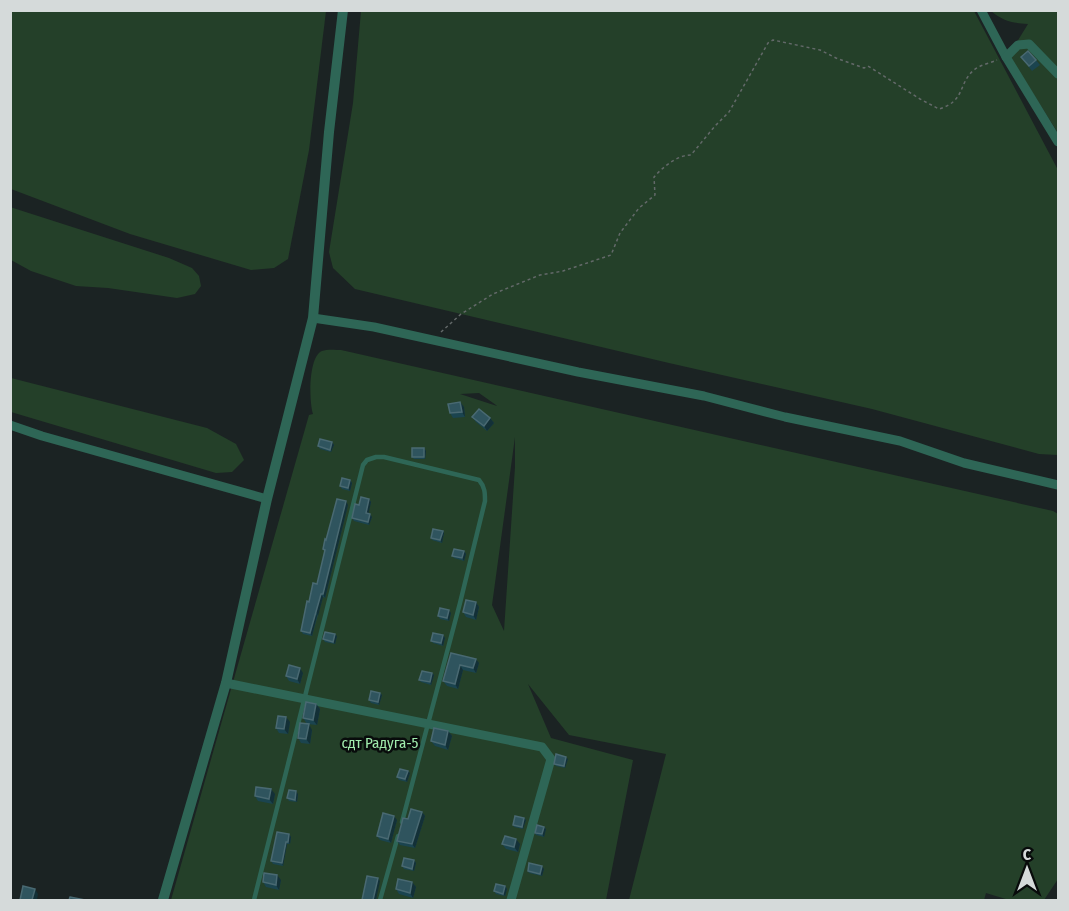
<svg xmlns="http://www.w3.org/2000/svg" width="1069" height="911" viewBox="0 0 1069 911" font-family="'Fira Sans Condensed',sans-serif">
<rect width="100%" height="100%" fill="#1b2323"/>
<g fill="#244029" fill-rule="evenodd">
<polygon points="10,11 326,11 309,150 288,259 274,268 251,270 130,234 11,189"/>
<polygon points="361,11 974,11 1058,170 1058,455 1039,454 872,409 669,363 355,289 333,268 329,252 353,103"/>
<path d="M991,11H1058V133L1009,55L1028,24C1012,23 1003,21 991,11Z"/>
<polygon points="10,207 169,258 192,268 199,276 201,286 195,294 177,298 108,288 76,286 31,271 11,260"/>
<path d="M341,350L1053,511L1058,514V879L1044,900H1009L986,893L984,900H629L666,754L569,735L528,684L551,738L633,760L606,900H171L309,415L313,414C309,402 308,357 322,351C327,349 336,350 341,350ZM479,393L496,405L497,406L460,394ZM515,437V467L504,631L492,605Z"/>
<polygon points="11,378 207,428 236,444 244,460 232,472 216,473 11,412"/>
</g>
<g fill="none" stroke-linecap="round" stroke-linejoin="round">
<path stroke="#636969" stroke-width="1.5" stroke-dasharray="3 3" stroke-linecap="butt" d="M441,332L461,314L493,294L540,275L563,271L611,255L620,233L639,208L655,195L654,177C663,167 677,155 691,155L715,126L729,112L768,43L773,40L820,50L836,58L864,68L868,66L920,99L939,109C966,101 958,83 974,70C980,65 990,63 997,60"/>
<g stroke="#2e6656" stroke-width="4.5">
<path d="M254,900L363,465L367,460L376,457H384L479,480C485,487 485,493 485,501L460,603L402,822"/>
<polyline points="380,900 398,836"/>
</g>
<g stroke="#2e6656" stroke-width="9">
<polyline points="981,10 1006,57 1058,142"/>
<polyline points="1006,57 1018,45 1029,44 1058,74"/>
<polyline points="313,318 374,327 578,372 704,396 785,417 900,441 964,463 1058,485"/>
<polyline points="10,425 42,436 267,499"/>
<polyline points="226,683 542,747 551,759 511,900"/>
</g>
<polyline stroke="#2e6656" stroke-width="10" points="163,900 226,683 267,499 313,318 329,132 343,10"/>
</g>
<g fill="#1b444f">
<polygon points="1021,57 1036,60 1040,65 1032,71"/>
<polygon points="460,402 464,407 465,417 453,418 450,413"/>
<polygon points="472,417 490,418 494,423 487,431 476,422"/>
<polygon points="332,442 334,445 331,452 320,449 318,446"/>
<polygon points="424,448 426,451 425,459 414,459 412,457"/>
<polygon points="350,480 352,483 350,491 342,489 340,486"/>
<polygon points="369,499 371,502 368,514 372,517 369,525 354,521 352,518 359,505"/>
<polygon points="348,505 325,598 323,597 312,636 303,634 301,631 317,584 325,552 323,549 326,540"/>
<polygon points="443,531 444,533 442,543 432,540 431,538"/>
<polygon points="464,551 466,554 464,561 454,558 452,556"/>
<polygon points="476,602 479,607 476,620 466,617 463,612"/>
<polygon points="451,613 449,621 440,619 438,616"/>
<polygon points="443,635 445,638 443,646 433,643 431,641"/>
<polygon points="337,636 335,644 325,642 323,639"/>
<polygon points="451,653 479,663 476,673 463,670 458,689 447,686 443,681"/>
<polygon points="303,673 300,684 289,681 286,676"/>
<polygon points="432,673 434,675 431,685 421,682 419,680"/>
<polygon points="380,693 382,695 379,705 371,703 369,700"/>
<polygon points="316,704 320,709 317,725 307,724 303,718"/>
<polygon points="290,722 288,734 279,733 276,728"/>
<polygon points="312,730 310,744 301,743 298,738"/>
<polygon points="448,731 452,736 448,750 435,746 431,741"/>
<polygon points="568,759 565,768 556,766 554,764"/>
<polygon points="408,771 410,773 407,782 399,780 397,777"/>
<polygon points="275,794 273,804 258,801 255,796"/>
<polygon points="298,794 297,802 289,801 287,798"/>
<polygon points="422,812 425,816 415,848 400,845 397,841 408,819"/>
<polygon points="524,818 526,820 523,829 514,827 513,825"/>
<polygon points="397,820 391,843 380,840 377,836"/>
<polygon points="544,827 546,829 544,837 536,835 535,833"/>
<polygon points="289,834 291,837 290,844 287,844 283,866 273,864 271,861"/>
<polygon points="502,844 520,844 518,852 506,849"/>
<polygon points="414,860 416,863 414,871 404,869 402,866"/>
<polygon points="544,869 542,876 529,873 528,871"/>
<polygon points="281,880 279,890 266,887 263,882"/>
<polygon points="412,882 416,887 413,898 399,894 396,889"/>
<polygon points="505,886 507,889 505,896 496,894 494,891"/>
</g>
<g fill="#133037">
<polygon points="460,402 464,407 465,417 462,412"/>
<polygon points="490,418 494,423 487,431 484,426"/>
<polygon points="332,442 334,445 331,452 330,450"/>
<polygon points="424,448 426,451 425,459 424,457"/>
<polygon points="350,480 352,483 350,491 348,488"/>
<polygon points="369,499 371,502 368,516 366,513"/>
<polygon points="346,501 348,505 325,598 323,594"/>
<polygon points="370,514 372,517 369,525 368,522"/>
<polygon points="443,531 444,533 442,543 440,540"/>
<polygon points="464,551 466,554 464,561 462,558"/>
<polygon points="321,594 323,597 318,616 316,612"/>
<polygon points="476,602 479,607 476,620 473,615"/>
<polygon points="449,610 451,613 449,621 447,618"/>
<polygon points="315,612 317,616 312,636 310,633"/>
<polygon points="335,634 337,636 335,644 333,642"/>
<polygon points="443,635 445,638 443,646 441,643"/>
<polygon points="476,659 479,663 476,673 473,668"/>
<polygon points="460,665 463,670 458,689 455,684"/>
<polygon points="300,668 303,673 300,684 297,679"/>
<polygon points="432,673 434,675 431,685 430,682"/>
<polygon points="380,693 382,695 379,705 378,702"/>
<polygon points="316,704 320,709 317,725 313,720"/>
<polygon points="286,717 290,722 288,734 284,729"/>
<polygon points="309,724 312,730 310,744 306,739"/>
<polygon points="448,731 452,736 448,750 445,745"/>
<polygon points="566,757 568,759 565,768 564,766"/>
<polygon points="408,771 410,773 407,782 405,779"/>
<polygon points="271,789 275,794 273,804 269,799"/>
<polygon points="296,791 298,794 297,802 295,800"/>
<polygon points="422,812 425,816 415,848 412,844"/>
<polygon points="394,816 397,820 391,843 388,839"/>
<polygon points="524,818 526,820 523,829 522,827"/>
<polygon points="544,827 546,829 544,837 542,834"/>
<polygon points="289,834 291,837 290,844 288,842"/>
<polygon points="516,839 520,844 518,852 514,847"/>
<polygon points="286,842 287,844 283,866 282,863"/>
<polygon points="414,860 416,863 414,871 412,869"/>
<polygon points="542,866 544,869 542,876 540,874"/>
<polygon points="277,875 281,880 279,890 276,885"/>
<polygon points="378,878 380,881 376,900 373,900"/>
<polygon points="412,882 416,887 413,898 410,893"/>
<polygon points="505,886 507,889 505,896 503,894"/>
<polygon points="35,889 38,894 37,900 32,900"/>
</g>
<g fill="#2f545e" stroke="#496972" stroke-width="1.5">
<polygon points="1028,51 1036,60 1029,66 1021,57"/>
<polygon points="460,402 462,412 450,413 448,404"/>
<polygon points="479,409 490,418 484,426 472,417"/>
<polygon points="320,439 332,442 330,450 318,446"/>
<rect x="412" y="448" width="12" height="9"/>
<polygon points="342,478 350,480 348,488 340,486"/>
<polygon points="361,497 369,499 366,513 370,514 368,522 352,518 355,504 359,505"/>
<polygon points="337,499 346,501 323,594 321,594 310,633 301,631 307,601 309,602 313,583 317,584 325,550 323,549 325,539 326,540"/>
<polygon points="433,529 443,531 440,540 431,538"/>
<polygon points="454,549 464,551 462,558 452,556"/>
<polygon points="466,600 476,602 473,615 463,612"/>
<polygon points="440,608 449,610 447,618 438,616"/>
<polygon points="325,632 335,634 333,642 323,639"/>
<polygon points="433,633 443,635 441,643 431,641"/>
<polygon points="451,653 476,659 473,668 460,665 455,684 443,681"/>
<polygon points="289,665 300,668 297,679 286,676"/>
<polygon points="422,671 432,673 430,682 419,680"/>
<polygon points="371,691 380,693 378,702 369,700"/>
<polygon points="306,702 316,704 313,720 303,718"/>
<polygon points="278,716 286,717 284,729 276,728"/>
<polygon points="300,723 309,724 306,739 298,738"/>
<polygon points="434,728 448,731 445,745 431,741"/>
<polygon points="556,754 566,757 564,766 554,764"/>
<polygon points="400,769 408,771 405,779 397,777"/>
<polygon points="256,787 271,789 269,799 255,796"/>
<polygon points="289,790 296,791 295,800 287,798"/>
<polygon points="411,809 422,812 412,844 397,841 403,818 408,819"/>
<polygon points="383,813 394,816 388,839 377,836"/>
<polygon points="515,816 524,818 522,827 513,825"/>
<polygon points="537,825 544,827 542,834 535,833"/>
<polygon points="277,832 289,834 288,842 286,842 282,863 271,861"/>
<polygon points="505,836 516,839 514,847 502,844"/>
<polygon points="404,858 414,860 412,869 402,866"/>
<polygon points="529,863 542,866 540,874 528,871"/>
<polygon points="264,873 277,875 276,885 263,882"/>
<polygon points="367,876 378,878 373,900 362,900"/>
<polygon points="398,879 412,882 410,893 396,889"/>
<polygon points="496,884 505,886 503,894 494,891"/>
<polygon points="23,886 35,889 32,900 20,900"/>
<polygon points="70,897 85,900 69,900"/>
</g>
<g text-anchor="middle" stroke-width="5" stroke-linejoin="round" paint-order="stroke">
<g font-size="15" fill="#a0ebac" stroke="#080b0b">
<text x="380" y="748">сдт Радуга-5</text>
</g>
</g>
<rect width="1069" height="911" fill="none" stroke="#d5dada" stroke-width="24"/>
<g transform="translate(1027 869)" stroke="#080b0b" stroke-width="4.5" paint-order="stroke">
<path d="M0-4.5L10 22L0 15L-10 22Z" fill="#d5dada"/>
<text y="-9" font-size="16" font-weight="bold" text-anchor="middle" fill="#d5dada">С</text>
</g>
</svg>
